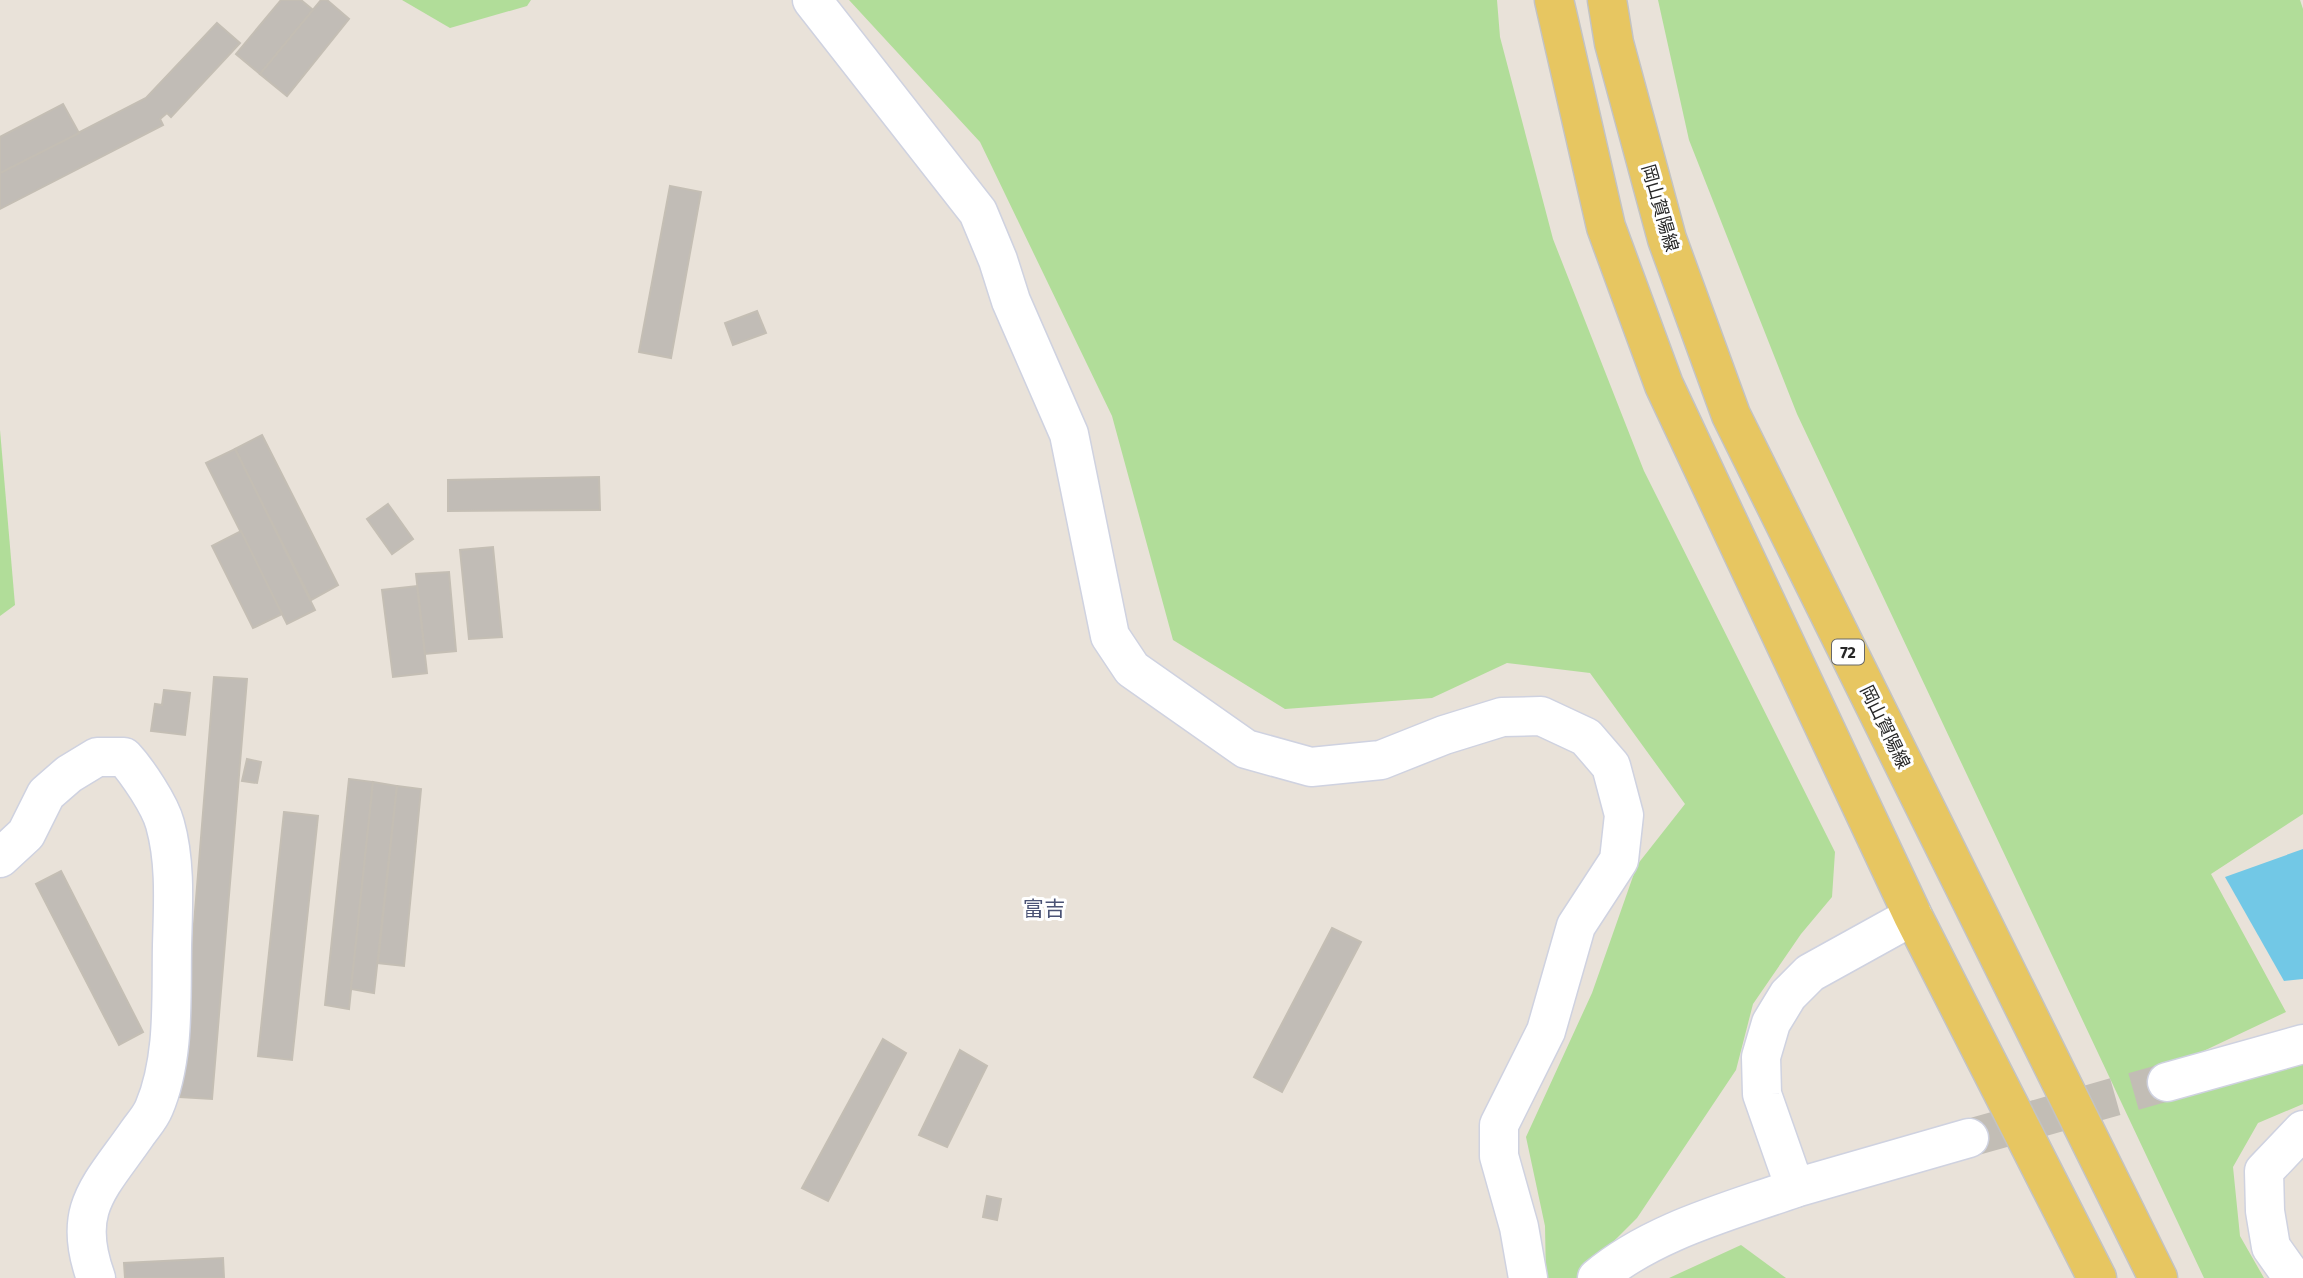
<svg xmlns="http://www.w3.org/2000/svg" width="2303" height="1278" viewBox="0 0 2303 1278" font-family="'Fira Sans','Noto Sans JP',sans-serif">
<rect width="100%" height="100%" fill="#e9e2d9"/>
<g fill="#b1dd99">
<polygon points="402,0 531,0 527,6 450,28"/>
<polygon points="849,0 1497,0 1500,37 1553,239 1644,471 1835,852 1832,897 1801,934 1753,1004 1736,1070 1637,1218 1577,1278 1546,1278 1545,1226 1526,1137 1592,993 1637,865 1685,804 1590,673 1507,663 1432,698 1285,709 1173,640 1112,416 980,142"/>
<polygon points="1658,0 2300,0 2303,9 2303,814 2211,874 2286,1012 2155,1074 2303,1057 2303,1104 2258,1123 2233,1167 2240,1236 2264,1278 2204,1278 1797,414 1689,140"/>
<polygon points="0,430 15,605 0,616"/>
<polygon points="1741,1245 1786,1278 1669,1278"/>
</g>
<polygon fill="#72c8e6" points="2303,849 2303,979 2284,981 2225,877"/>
<g fill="#c1bcb6" stroke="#c4beb4" stroke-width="2">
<polygon points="281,0 301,0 313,10 260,74 236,54"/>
<polygon points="321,0 327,0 349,19 287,96 260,74"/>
<polygon points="217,23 240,43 171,117 167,113 160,119 163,125 0,209 0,173 146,98"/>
<polygon points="63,104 79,133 0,173 0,137"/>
<polygon points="670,186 701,192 671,358 639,352"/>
<polygon points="757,311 766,333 733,345 725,323"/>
<polygon points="262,435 338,585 311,600 235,449"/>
<polygon points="235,449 315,610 287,624 206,463"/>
<polygon points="599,477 600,510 448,511 448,480"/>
<polygon points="388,504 413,539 392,554 367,519"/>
<polygon points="241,531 282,614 253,628 212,546"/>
<polygon points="493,547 502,637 469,639 460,550"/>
<polygon points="449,572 456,651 425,654 416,574"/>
<polygon points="417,586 427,673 393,677 382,590"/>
<polygon points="214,677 247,679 212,1099 180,1097"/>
<polygon points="164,690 190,693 185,735 151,731 155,704 162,705"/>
<polygon points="247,759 261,762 257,783 242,781"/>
<polygon points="349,779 373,782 349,1009 325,1005"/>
<polygon points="373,782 397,786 374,993 351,989"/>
<polygon points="397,786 421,789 404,966 378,963"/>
<polygon points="284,812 318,816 292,1060 258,1056"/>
<polygon points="61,871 143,1032 119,1045 36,884"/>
<polygon points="1332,928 1361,942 1282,1092 1254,1077"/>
<polygon points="883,1039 906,1053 828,1201 802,1188"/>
<polygon points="960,1050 987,1066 947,1147 919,1135"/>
<polygon points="987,1196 1001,1199 997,1220 983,1217"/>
<polygon points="223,1258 224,1278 125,1278 124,1263"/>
</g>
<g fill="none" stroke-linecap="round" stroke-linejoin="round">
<polyline stroke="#c2bdb5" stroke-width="38" stroke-dasharray="38 19" stroke-linecap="butt" points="1969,1138 2167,1082"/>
<g stroke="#cfd2e0" stroke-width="41">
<g id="street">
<polyline points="812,0 978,212 998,260 1011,301 1069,434 1110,636 1132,669 1246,749 1311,767 1381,760 1444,735 1502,717 1541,716 1586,737 1611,766 1624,815 1619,860 1576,926 1546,1031 1499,1125 1499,1156 1519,1227 1528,1278"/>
<path d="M0,858L26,834L46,794L69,774L97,757H124C137,771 160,805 165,824C176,863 173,906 172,946C171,998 175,1059 154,1108C150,1118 142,1126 136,1135C99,1188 71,1210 96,1278"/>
<path d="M1597,1278C1653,1231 1728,1212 1795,1188"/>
<polyline points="2293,1278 2271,1247 2265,1211 2264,1171 2303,1130"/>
</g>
</g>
<g stroke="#cfd2e0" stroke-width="41">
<g id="secondary">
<polyline points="1913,916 1810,973 1788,995 1771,1023 1761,1057 1762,1094 1795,1188 1969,1138"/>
<polyline points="2167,1082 2303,1044"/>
</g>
</g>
<g stroke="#c3c3c3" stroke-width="41">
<g id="primary">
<polyline points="1554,0 1606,227 1664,385 1913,916 2097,1278"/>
<polyline points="1607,0 1614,43 1667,239 1731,415 2158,1278"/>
</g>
</g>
<use href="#street" stroke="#fff" stroke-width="38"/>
<use href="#secondary" stroke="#fff" stroke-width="38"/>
<use href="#primary" stroke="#e7c661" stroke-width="38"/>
</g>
<g text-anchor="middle" stroke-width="6" stroke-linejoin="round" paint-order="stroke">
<rect fill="#fff" stroke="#686868" stroke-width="2" x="1832" y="639.5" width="32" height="25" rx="5"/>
<g font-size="16" font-weight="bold" fill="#272727">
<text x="1848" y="658">72</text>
</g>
<g font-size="18" fill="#272727" stroke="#fff">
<text transform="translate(1660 208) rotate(74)" y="6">岡山賀陽線</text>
<text transform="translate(1885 727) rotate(64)" y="6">岡山賀陽線</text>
</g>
<g font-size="21" fill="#4b5375" stroke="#fff">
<text x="1044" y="916">富吉</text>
</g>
</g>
</svg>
